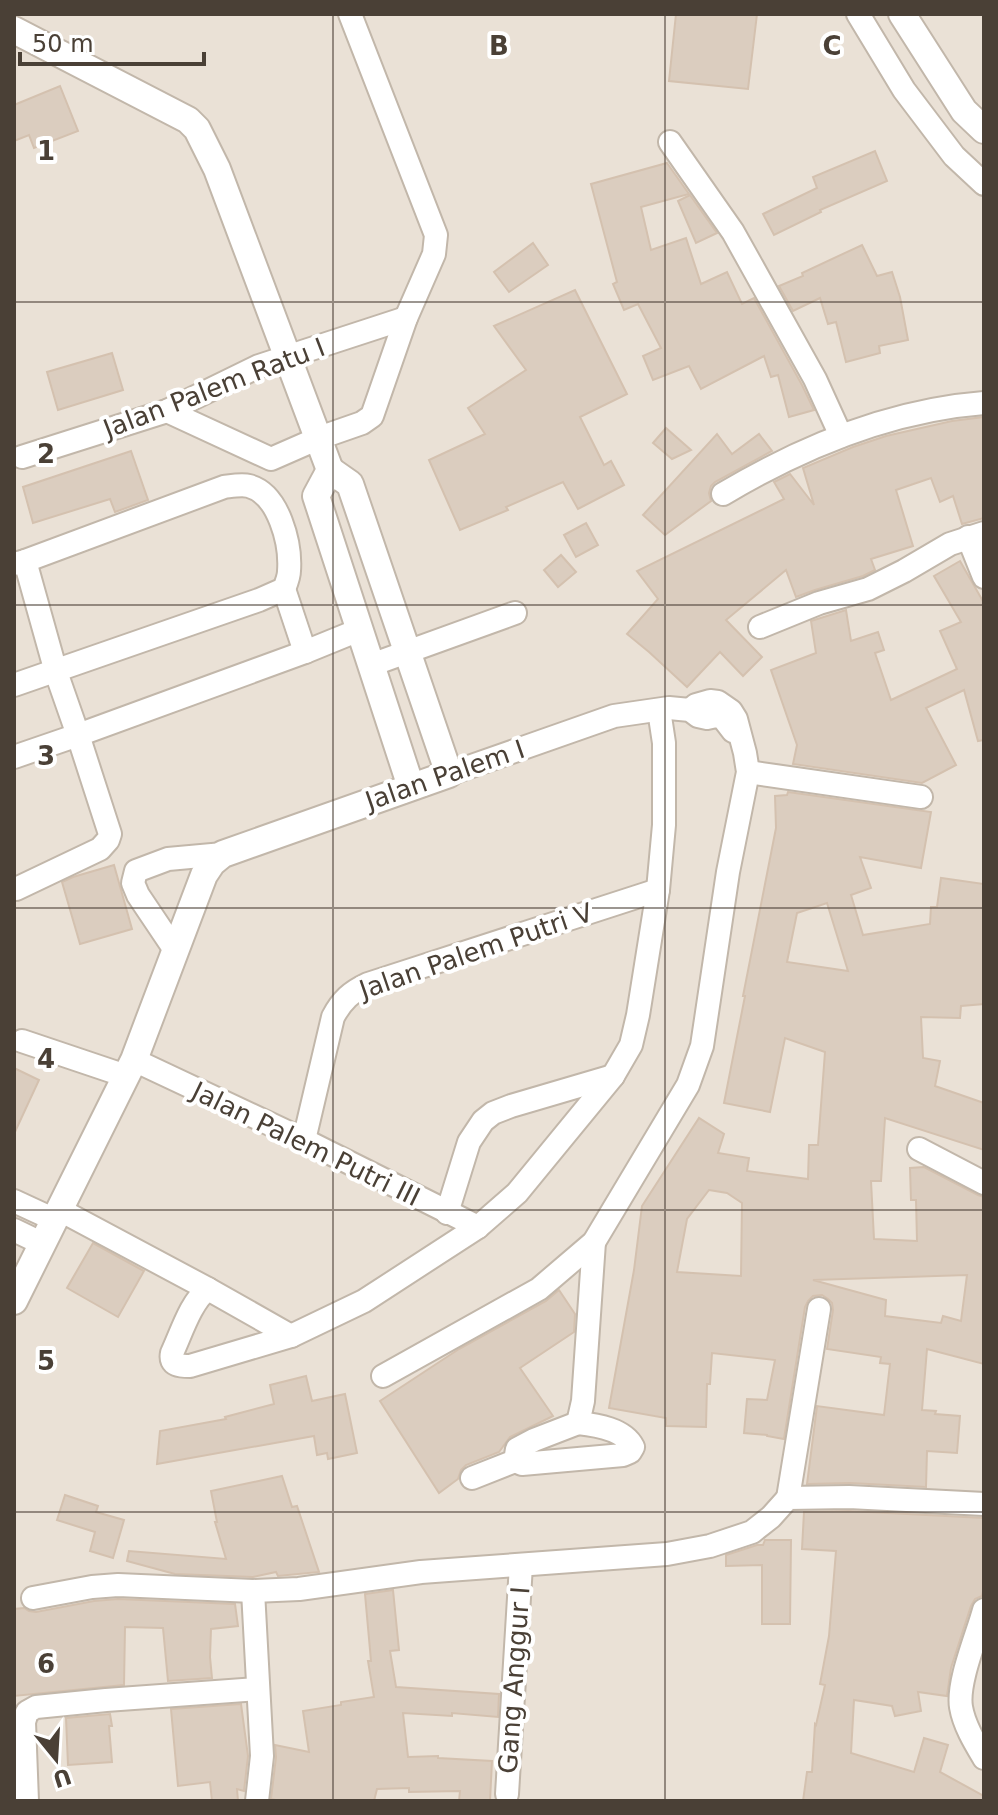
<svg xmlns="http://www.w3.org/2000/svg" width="998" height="1815" viewBox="0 0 998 1815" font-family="'DejaVu Sans',sans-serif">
<rect width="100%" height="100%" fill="#f5f0e8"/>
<rect fill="#eae1d6" x="14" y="14" width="970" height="1787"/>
<g fill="#dbcdbf" stroke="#d4c1af" stroke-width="2" fill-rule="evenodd">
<polygon points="676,14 757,14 748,89 669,81"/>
<polygon points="60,86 78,131 34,148 29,135 14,141 14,105"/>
<polygon points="875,151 887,181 820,210 821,212 774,235 763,214 817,188 813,177"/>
<polygon points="667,163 689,194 641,207 651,250 686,238 701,284 727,272 742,304 754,298 802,385 814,410 789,417 778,375 771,377 764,356 701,389 689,366 653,380 643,356 661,348 638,304 624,310 613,284 617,282 591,184"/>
<polygon points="690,195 717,233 696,243 678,201"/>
<polygon points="533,243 548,265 509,292 494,272"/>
<polygon points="862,245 877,276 892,272 900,297 908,340 879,346 880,353 846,362 836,322 828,324 820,298 793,311 779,286 803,276 802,273"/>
<polygon points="575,290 627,394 580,417 604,465 611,461 624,485 578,509 563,482 506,507 508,510 460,530 429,460 485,434 468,408 526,370 494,326"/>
<polygon points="112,353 123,390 58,410 47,372"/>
<polygon points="984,417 984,518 962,524 953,496 940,502 931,478 896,490 913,546 871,559 875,570 863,576 815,590 796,597 786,570 726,620 762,657 743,676 720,652 687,687 649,652 627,634 658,599 637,571 784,499 774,482 790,474 814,505 803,468 853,447 886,436 952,421"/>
<polygon points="666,428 691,450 672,459 653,443"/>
<polygon points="717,434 732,454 759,434 772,451 715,482 711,486 709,493 711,501 665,535 643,515"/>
<polygon points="131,451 148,500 115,512 110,499 33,523 23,487"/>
<polygon points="586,523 598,545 576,557 564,535"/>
<polygon points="561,555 576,572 558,587 544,570"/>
<polygon points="960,561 984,603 984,740 978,741 964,690 926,708 956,765 922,783 793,764 797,745 771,670 816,653 811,621 846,610 851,641 878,632 884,650 875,653 891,700 957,669 940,631 961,622 934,576"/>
<path d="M788,792L931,812L921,868L860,857L871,888L851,895L863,935L930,924L931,907H937L941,878L984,884V1004L961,1006L960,1018L921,1017L923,1058L940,1061L935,1086L984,1103V1150L885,1118L881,1181H871L874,1239L917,1241L916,1200H911L910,1168L924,1167L978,1195L984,1197V1364L927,1349L922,1410L936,1411L935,1414L960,1416L957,1453L927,1451L926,1487L850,1483L807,1484L817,1406L884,1415L890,1364L880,1363L881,1357L827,1349L833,1310L832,1303L828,1299L822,1295L813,1296L808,1301L805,1307L784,1439L767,1436V1435L744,1433L747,1399L767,1400L775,1360L712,1353L710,1384H707L706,1427L666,1426V1418L609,1408L634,1270L642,1206L699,1118L724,1134L718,1153L749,1158L747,1171L808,1179L809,1145H818L825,1052L785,1038L770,1112L724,1103L745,996H743L776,828L775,796L787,795ZM827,903L848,971L787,962L797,913ZM709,1190L727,1193L742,1203L741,1276L677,1272L687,1219ZM967,1275L961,1321L943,1316L941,1323L885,1316L886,1300L813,1280Z"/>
<polygon points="114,865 132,929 80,944 62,882 73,877"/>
<polygon points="14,1068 39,1080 14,1134"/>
<polygon points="93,1243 144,1271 118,1317 67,1288"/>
<polygon points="559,1290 575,1314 574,1332 520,1368 553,1416 510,1437 499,1452 466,1465 461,1470 458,1479 439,1493 380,1401 459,1349 546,1301"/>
<polygon points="306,1376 312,1401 345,1394 357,1453 328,1459 327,1453 317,1455 314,1436 157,1464 160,1431 226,1419 225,1417 274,1404 270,1385"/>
<polygon points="282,1476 292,1507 297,1506 319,1572 278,1576 276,1572 253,1577 175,1574 127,1561 129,1551 226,1559 215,1522 217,1522 211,1491"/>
<polygon points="65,1495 98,1506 96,1512 124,1520 113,1558 90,1551 95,1532 57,1520"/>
<polygon points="849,1511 984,1518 984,1587 982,1596 975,1599 971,1606 951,1668 947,1696 918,1692 921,1711 895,1716 892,1706 854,1700 851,1753 914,1772 924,1738 948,1745 940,1772 984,1796 984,1801 803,1801 807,1772 812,1772 815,1724 816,1725 825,1685 820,1684 829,1636 836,1551 802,1549 804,1512"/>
<polygon points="765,1540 791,1540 790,1624 762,1624 762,1565 726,1566 726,1555 757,1545 763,1545"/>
<polygon points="393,1590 399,1650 390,1651 396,1687 499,1694 498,1717 452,1713 452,1716 403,1713 408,1757 438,1756 438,1758 492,1761 490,1801 459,1801 460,1791 409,1792 409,1788 377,1789 374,1801 280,1801 271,1799 276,1757 275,1745 309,1752 303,1711 341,1705 341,1702 374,1697 368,1661 371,1661 365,1594"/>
<polygon points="118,1599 235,1604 238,1626 211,1629 210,1657 212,1678 168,1681 163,1628 125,1627 124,1685 14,1696 14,1609 24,1608 29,1611 36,1612 94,1601"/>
<polygon points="241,1704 248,1756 244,1791 237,1789 238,1801 212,1801 210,1782 178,1786 171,1709"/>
<polygon points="110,1714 112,1726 109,1726 112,1762 68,1765 66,1718"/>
</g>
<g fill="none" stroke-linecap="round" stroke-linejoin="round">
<g stroke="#c2b7aa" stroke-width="26">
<g id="minor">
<polyline points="858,14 904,90 954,156 984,184"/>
<polyline points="670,142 733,232 815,379 841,436"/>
<polyline points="167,411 271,459 319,438 362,423 372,416 406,318 434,254 436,235 350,14"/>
<polyline points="22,457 167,411 259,366 406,318"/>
<path d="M723,494C802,447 892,410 984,403"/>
<polyline points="968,537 984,577"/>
<polyline points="14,564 25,561 56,672 78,735 14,757"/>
<polyline points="284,589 305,652"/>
<polyline points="760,627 819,603 868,589 904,571 950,544 984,533"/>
<polyline points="371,665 515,613"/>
<path d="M14,685L259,600L284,589C286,584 289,577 289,571C291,544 279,494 249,486C242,484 232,486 224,487L25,561"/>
<polyline points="748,772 921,797"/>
<polyline points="449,774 614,716 669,708 690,710 698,716 707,718 716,716 723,718 733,731"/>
<polyline points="16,889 100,849 108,840 110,834 78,735 305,652 359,630"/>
<polyline points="175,950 138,895 133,883 136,871 168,859 223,854"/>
<polyline points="22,1041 126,1076"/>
<polyline points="134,1060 304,1140 478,1227"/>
<path d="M304,1140L333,1017C342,1000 351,992 368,984L658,890"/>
<polyline points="919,1149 984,1183"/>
<polyline points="14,1201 55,1220"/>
<polyline points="60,1210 208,1289 291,1336"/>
<polyline points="447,1213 469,1142 483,1121 493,1113 511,1106 613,1076"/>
<polyline points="14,1230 43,1244"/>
<path d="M208,1289C191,1301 181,1334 172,1353C169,1366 181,1366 190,1366L291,1336L364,1301L478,1227L517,1193L613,1076L631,1045L638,1015L658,890L664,825V743L659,710"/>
<polyline points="383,1376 539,1289 594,1242 688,1085 702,1046 728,872 748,772 745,753 736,719 731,711 718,702 710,701 696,705 690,710"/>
<path d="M515,1461L522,1464L623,1455L630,1452L633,1447C624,1429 597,1425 578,1423L583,1401L594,1242"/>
<polyline points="472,1478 515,1461 517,1449 534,1440 578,1423"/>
<polyline points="788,1498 819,1309"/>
<polyline points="253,1591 262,1756 257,1801"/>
<polyline points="33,1598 92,1587 118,1585 253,1591 299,1589 421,1572 667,1554 710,1546 752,1532 771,1517 788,1498 849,1497 984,1504"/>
<path d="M984,1610C977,1636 957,1682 961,1707C964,1725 975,1743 984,1758"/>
<polyline points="507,1794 521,1565"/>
<polyline points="27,1801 24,1722 27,1712 36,1707 106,1700 258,1689"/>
</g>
</g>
<g stroke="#c2b7aa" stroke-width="30">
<g id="tertiary">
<polyline points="902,14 964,111 984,130"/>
<polyline points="14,30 188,120 197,129 217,169 330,470"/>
<polyline points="14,1301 134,1060 204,875 212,863 223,854 449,774 350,484 330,470 316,496 411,787"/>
</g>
</g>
<use href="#minor" stroke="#fff" stroke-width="22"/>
<use href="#tertiary" stroke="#fff" stroke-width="26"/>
</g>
<path fill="none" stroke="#4a4036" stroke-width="2" stroke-opacity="0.55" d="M333,14V1801M665,14V1801M14,302H984M14,605H984M14,908H984M14,1210H984M14,1512H984"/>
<g text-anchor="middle" stroke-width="8" stroke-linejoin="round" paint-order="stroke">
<g font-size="26" fill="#4a4036" stroke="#fff">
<text transform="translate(214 388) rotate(-21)" y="9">Jalan Palem Ratu I</text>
<text transform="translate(445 775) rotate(-19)" y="9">Jalan Palem I</text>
<text transform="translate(476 951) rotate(-19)" y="9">Jalan Palem Putri V</text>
<text transform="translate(306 1144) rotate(26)" y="9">Jalan Palem Putri III</text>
<text transform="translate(514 1680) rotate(-86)" y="9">Gang Anggur I</text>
</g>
</g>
<g font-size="26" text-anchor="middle" font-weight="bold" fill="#4a4036" stroke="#fff" stroke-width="8" stroke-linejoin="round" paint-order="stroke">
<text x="499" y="55">B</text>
<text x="832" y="55">C</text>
<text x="46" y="160">1</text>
<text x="46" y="463">2</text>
<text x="46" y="765">3</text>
<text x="46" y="1068">4</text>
<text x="46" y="1370">5</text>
<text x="46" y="1673">6</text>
</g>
<rect width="998" height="1815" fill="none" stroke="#4a4036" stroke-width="32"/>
<g transform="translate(56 1759) rotate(162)" stroke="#ffffff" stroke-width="6" paint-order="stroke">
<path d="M0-6L14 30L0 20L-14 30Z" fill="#4a4036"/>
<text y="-12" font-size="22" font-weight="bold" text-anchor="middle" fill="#4a4036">U</text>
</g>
<path d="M20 52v12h184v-12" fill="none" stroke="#4a4036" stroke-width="4"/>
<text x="32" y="52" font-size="24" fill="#4a4036" stroke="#ffffff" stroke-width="6" paint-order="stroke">50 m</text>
</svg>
